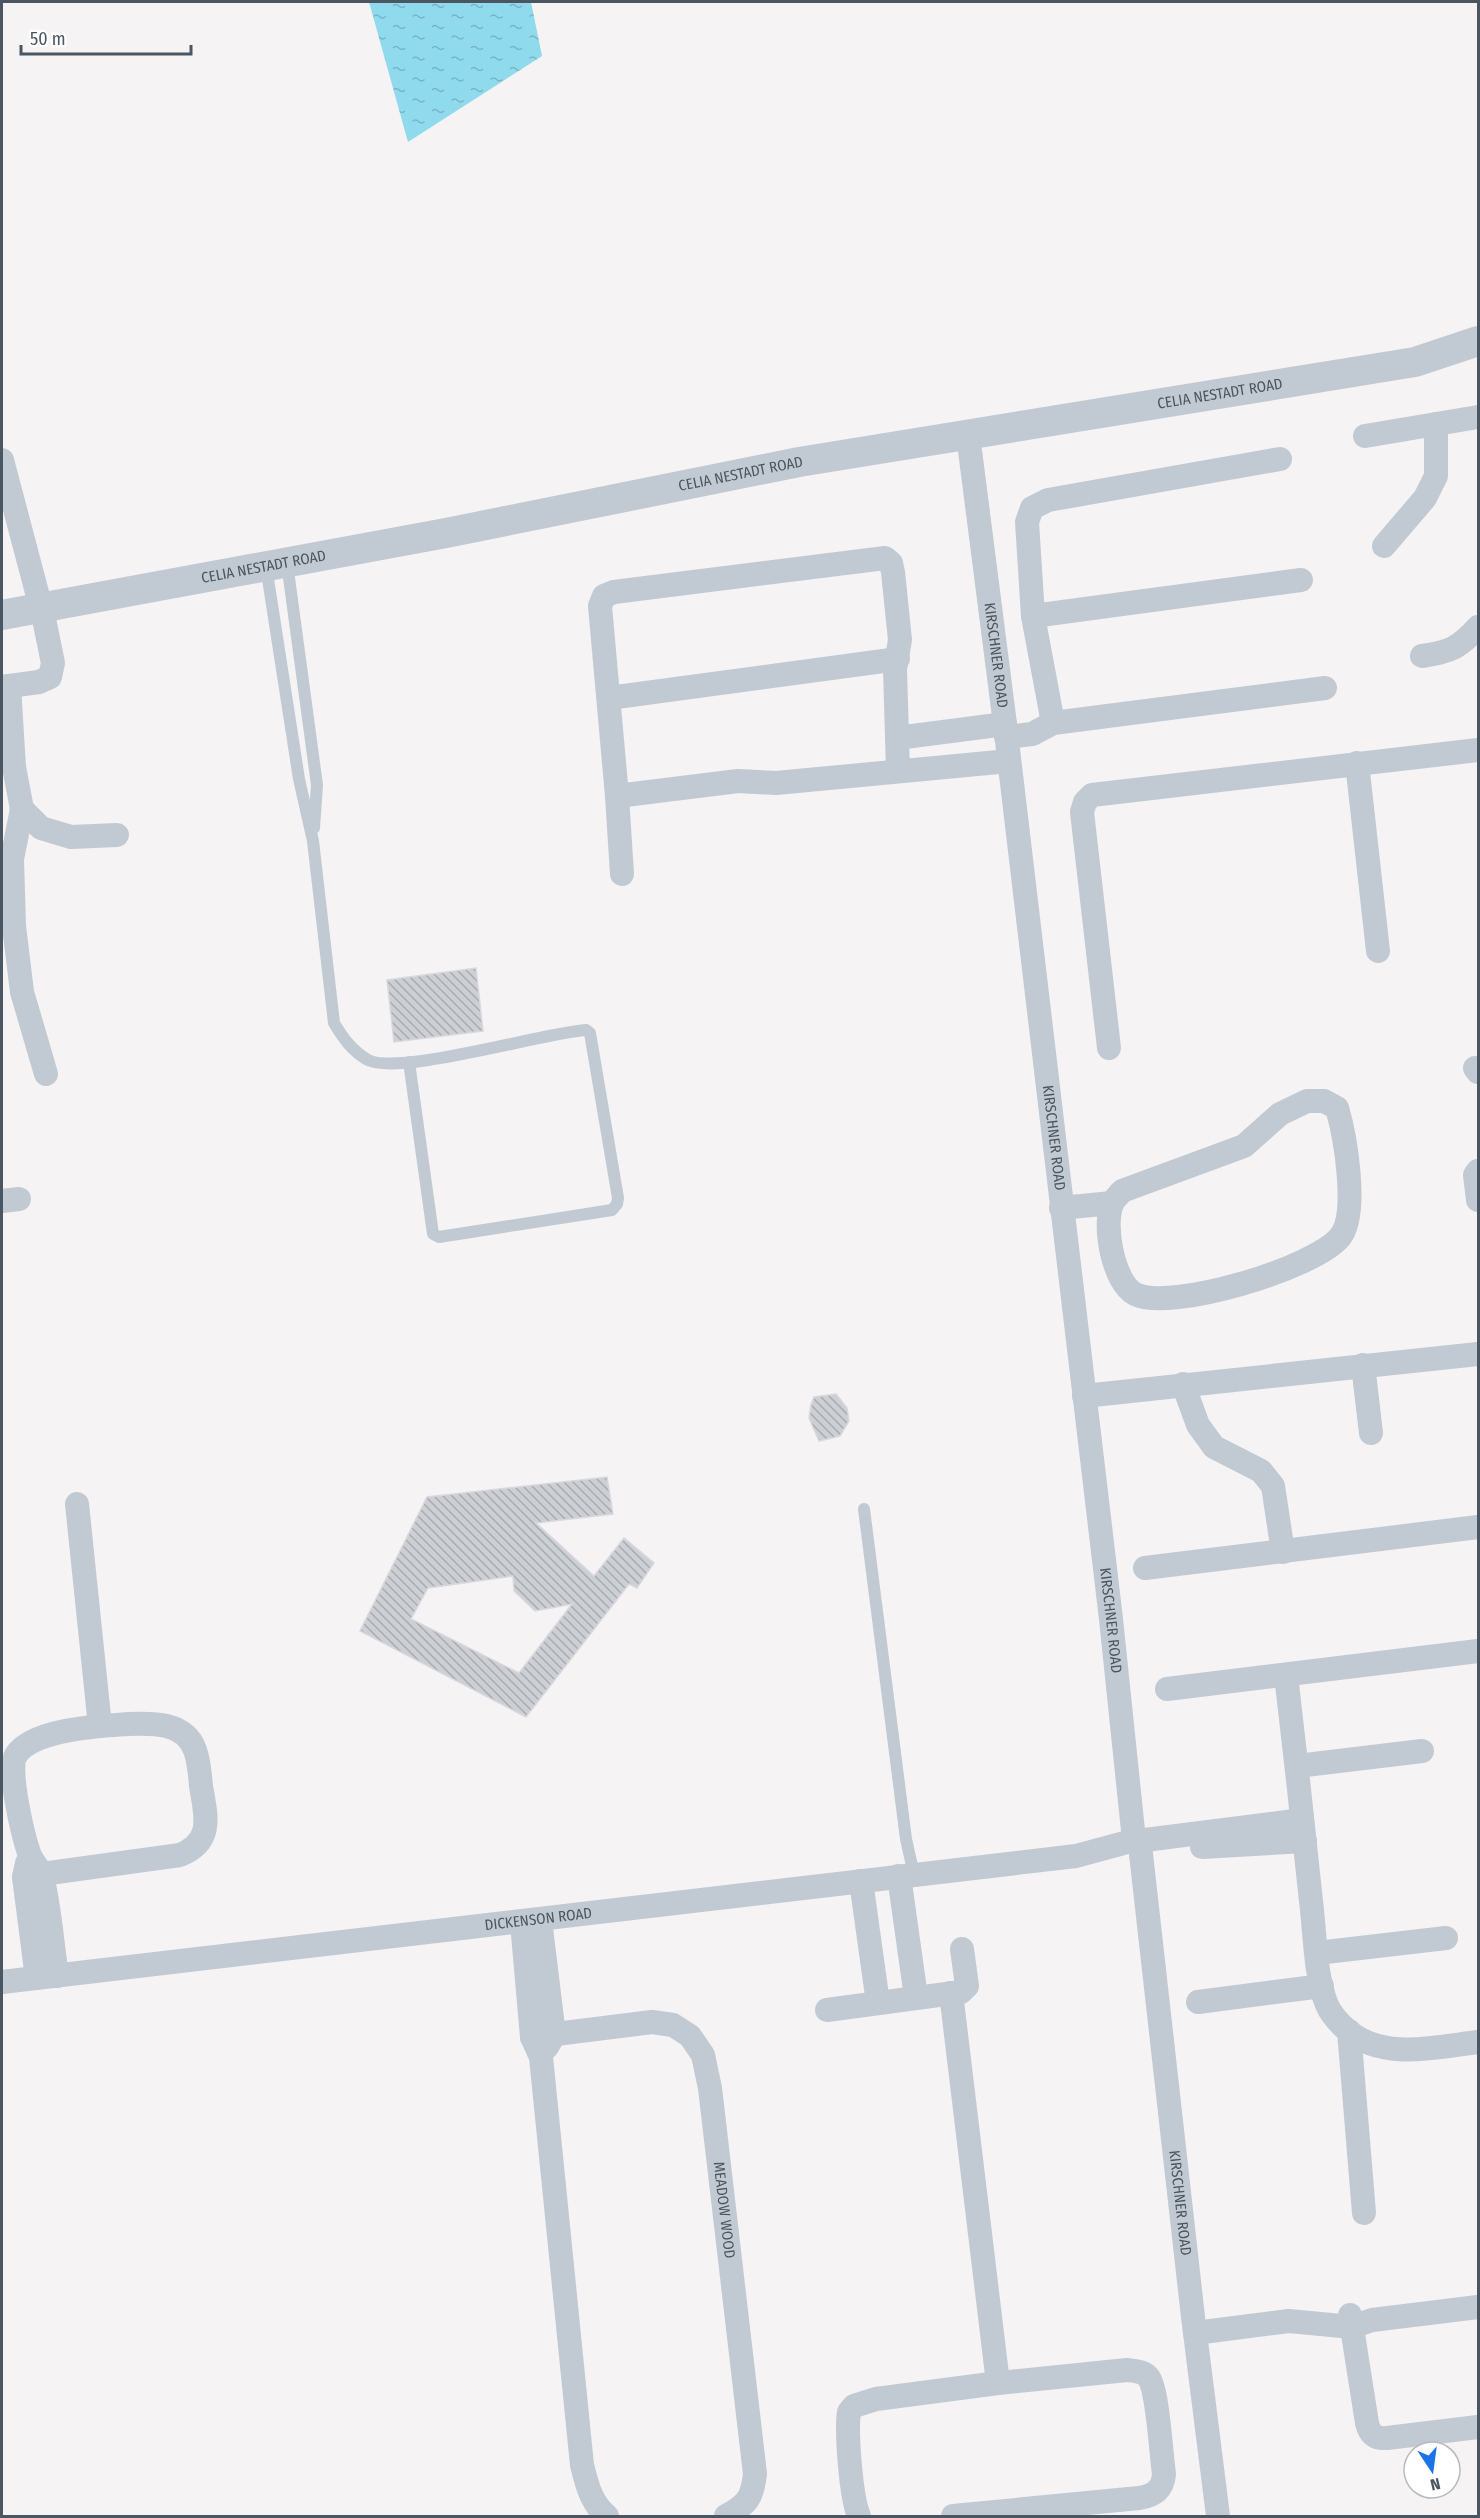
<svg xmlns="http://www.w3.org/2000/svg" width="1480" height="2518" viewBox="0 0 1480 2518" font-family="'Fira Sans Condensed',sans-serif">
<defs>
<pattern id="water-ripples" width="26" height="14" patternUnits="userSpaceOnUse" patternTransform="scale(1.5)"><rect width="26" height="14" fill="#90daee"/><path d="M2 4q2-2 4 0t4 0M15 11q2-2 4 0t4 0" fill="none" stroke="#78b4c4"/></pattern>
<pattern id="building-back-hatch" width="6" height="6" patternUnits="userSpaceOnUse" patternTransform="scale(1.5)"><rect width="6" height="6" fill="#cdcfd5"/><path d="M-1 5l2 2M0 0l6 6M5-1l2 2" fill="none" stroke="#a8abb0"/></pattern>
</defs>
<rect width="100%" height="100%" fill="#f5f3f3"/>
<polygon fill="url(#water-ripples)" points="369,2 531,2 542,56 408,142"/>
<g fill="url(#building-back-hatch)" stroke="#d7d9de" stroke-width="1.5" fill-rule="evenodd">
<polygon points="476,968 483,1031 394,1042 387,980"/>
<polygon points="836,1394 847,1408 849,1421 840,1436 819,1441 809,1418 811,1405 814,1397"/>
<path d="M607,1477L613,1514L536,1523L594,1576L624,1538L654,1563L637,1588L629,1584L526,1717L360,1631L427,1497ZM513,1576L514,1591L535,1611L572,1604L519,1673L411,1619L428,1588Z"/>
</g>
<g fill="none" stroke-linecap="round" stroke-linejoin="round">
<g stroke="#c1cad2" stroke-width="12">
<polyline points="287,563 317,785 314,828"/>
<path d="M266,566L299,779L313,841L334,1023C343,1038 352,1051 368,1060C399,1076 542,1033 586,1030L590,1033L618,1198L617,1204L612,1210L439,1237L433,1234L409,1062"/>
<polyline points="864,1509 906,1839 914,1875"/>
</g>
<g stroke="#c1cad2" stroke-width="24">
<path id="s1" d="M968,435L1005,724L1111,1619L1134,1840"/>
<polyline points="1365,436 1478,417"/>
<polyline points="2,460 44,619 53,663 50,677 39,682 2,687"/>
<polyline points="1384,546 1425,498 1436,476 1436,424"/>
<polyline points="1033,616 1301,580"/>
<path d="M1422,656C1450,652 1459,648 1478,627"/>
<polyline points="9,686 14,767 22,809 41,828 71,837 117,835"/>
<polyline points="609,698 898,659"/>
<polyline points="1053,723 1033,616 1027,522 1032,508 1048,500 1280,459"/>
<polyline points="1006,737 1032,734 1053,723 1325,688"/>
<polyline points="897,738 1005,724"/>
<polyline points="1357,763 1378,951"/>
<polyline points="617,796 738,781 776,783 1009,761"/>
<polyline points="22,809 12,859 14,926 22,992 46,1074"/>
<polyline points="622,874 617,796 600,606 604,596 614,592 885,558 891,563 893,572 900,640 895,669 898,771"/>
<polyline points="1109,1048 1082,812 1085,802 1092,795 1478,750"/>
<polyline points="1475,1068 1478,1072"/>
<path d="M1307,1101H1324L1337,1108C1345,1135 1359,1214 1340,1237C1315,1268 1170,1312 1135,1294C1113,1283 1102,1222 1113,1202C1115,1198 1119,1195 1122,1191L1244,1146L1280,1114Z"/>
<polyline points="1478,1171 1475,1175 1478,1200"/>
<polyline points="2,1201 19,1199"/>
<polyline points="1061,1208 1112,1203"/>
<polyline points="1363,1365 1371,1433"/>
<polyline points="1183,1384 1198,1425 1214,1447 1261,1471 1273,1486 1283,1552"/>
<polyline points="1084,1396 1478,1354"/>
<polyline points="77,1504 100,1726"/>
<polyline points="1145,1568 1478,1527"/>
<path d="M1286,1675C1295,1750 1303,1826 1311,1901C1315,1933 1315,1976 1327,2005C1331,2014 1339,2023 1347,2030C1383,2061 1436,2047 1478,2042"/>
<polyline points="1167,1689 1478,1651"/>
<polyline points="1297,1766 1422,1751"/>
<polyline points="1137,1841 1302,1820"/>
<polyline points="1202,1847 1305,1841"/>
<path id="s2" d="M1141,1854L1193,2317L1218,2516"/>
<polyline points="27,1863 24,1877 37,1978"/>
<polyline points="899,1876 916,1997"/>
<path d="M24,1877L42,1874L180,1855C214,1841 206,1816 201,1786C200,1774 199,1761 195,1750C185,1722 153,1723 128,1724C100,1726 33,1729 16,1755C7,1769 23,1835 29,1853C31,1861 40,1868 42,1876C50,1908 52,1943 57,1976"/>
<polyline points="861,1881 878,2003"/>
<polyline points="540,1920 554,2035 547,2047"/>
<path d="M522,1923L532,2037L541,2057L582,2465C587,2485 591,2503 607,2516"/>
<polyline points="1317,1953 1446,1938"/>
<path id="s3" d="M2,1982L1076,1856L1124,1843"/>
<polyline points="951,1993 998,2383"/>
<polyline points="1198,2002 1322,1986"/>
<polyline points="827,2010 961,1992 967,1986 962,1949"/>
<polyline points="1349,2031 1364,2213"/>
<path id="s4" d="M532,2037L652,2022L673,2025L690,2036L703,2055L710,2088L755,2474C752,2498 748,2504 726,2516"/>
<path d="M1350,2315L1367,2423C1370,2435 1375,2439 1387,2438L1478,2427"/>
<polyline points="1195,2333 1289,2321 1352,2327 1372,2320 1478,2307"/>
<path d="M859,2516C851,2498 846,2432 849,2412L854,2406L876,2399L998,2383L1127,2370C1135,2371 1144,2371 1149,2378C1158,2392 1161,2454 1164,2474C1163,2489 1154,2496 1139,2498L953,2516"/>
</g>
<path stroke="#c1cad2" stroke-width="30" id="s5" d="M2,615L446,533L799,462L1415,362L1478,341"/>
</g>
<g text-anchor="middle" stroke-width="4.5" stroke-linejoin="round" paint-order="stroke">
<g font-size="15" fill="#4a5661" stroke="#fff">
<text dy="5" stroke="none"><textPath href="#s5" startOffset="1238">CELIA NESTADT ROAD</textPath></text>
<text dy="5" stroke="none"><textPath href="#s5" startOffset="752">CELIA NESTADT ROAD</textPath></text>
<text dy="5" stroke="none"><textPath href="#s5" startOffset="266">CELIA NESTADT ROAD</textPath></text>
<text dy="5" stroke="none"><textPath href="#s1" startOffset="222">KIRSCHNER ROAD</textPath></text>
<text dy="5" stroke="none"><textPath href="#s1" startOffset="708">KIRSCHNER ROAD</textPath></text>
<text dy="5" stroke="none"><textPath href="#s1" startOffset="1194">KIRSCHNER ROAD</textPath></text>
<text dy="5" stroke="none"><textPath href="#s3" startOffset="540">DICKENSON ROAD</textPath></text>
<text dy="5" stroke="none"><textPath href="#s2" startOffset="351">KIRSCHNER ROAD</textPath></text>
<text dy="5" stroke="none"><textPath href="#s4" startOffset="342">MEADOW WOOD</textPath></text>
</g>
</g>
<rect width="1480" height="2518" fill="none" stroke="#4a5661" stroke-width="6"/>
<g transform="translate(1432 2470) rotate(167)"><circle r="28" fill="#ffffff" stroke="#b7bbc0" stroke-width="1.5"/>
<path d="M0-4.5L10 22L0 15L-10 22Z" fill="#1a73e8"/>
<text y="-9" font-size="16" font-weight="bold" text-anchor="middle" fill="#4a5661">N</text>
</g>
<path d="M21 45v9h170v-9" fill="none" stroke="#4a5661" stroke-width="3"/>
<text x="30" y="45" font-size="18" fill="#4a5661" stroke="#ffffff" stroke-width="4.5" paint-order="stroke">50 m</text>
</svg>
